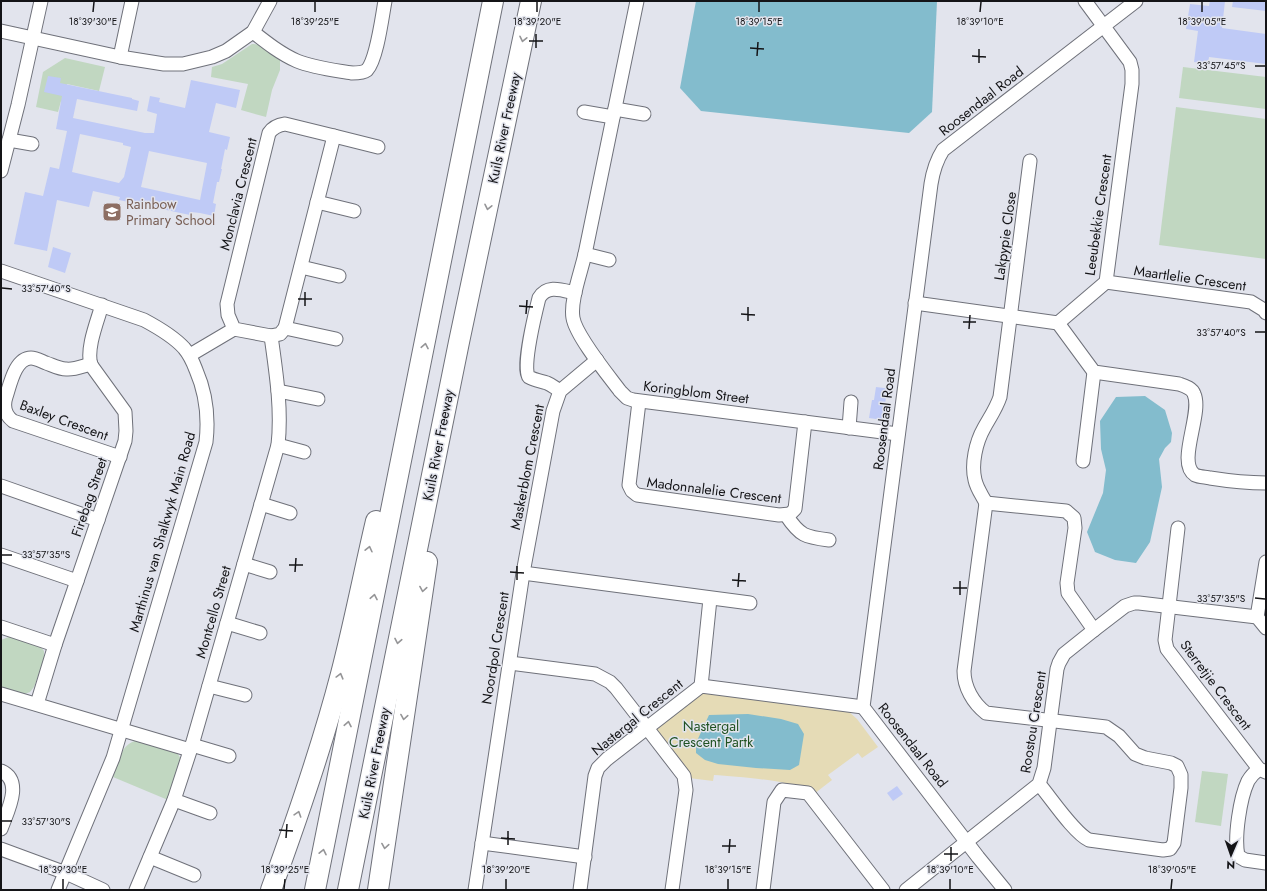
<svg xmlns="http://www.w3.org/2000/svg" width="1267" height="891" viewBox="0 0 1267 891" font-family="Jost,sans-serif">
<rect width="100%" height="100%" fill="#e2e4ed"/>
<g fill="#c1d7c1">
<path d="M252,44C263,44 272,54 280,60V70L272,90L266,117L241,110L248,84L211,77L212,67L222,64Z"/>
<polygon points="65,58 105,67 99,91 67,84 63,101 61,101 58,112 36,107 43,72"/>
<polygon points="1183,67 1266,77 1266,109 1179,98"/>
<polygon points="1176,107 1266,119 1266,259 1159,245"/>
<polygon points="11,636 40,646 44,651 44,660 34,687 30,692 22,695 1,689 1,640"/>
<path d="M139,740L176,751L181,759L168,800L113,777C119,762 120,743 139,740Z"/>
<polygon points="1202,771 1228,774 1221,826 1195,822"/>
</g>
<path fill="#e5dbb6" d="M702,693L848,711L857,719L878,747L862,758L858,753L828,775L832,780L814,794C795,780 740,777 714,775L713,781L689,778L656,731L657,727Z"/>
<g fill="#83bccd">
<polygon points="696,1 937,1 932,112 909,133 701,111 680,88"/>
<polygon points="1145,396 1165,410 1172,433 1171,442 1165,448 1159,459 1162,487 1150,542 1136,563 1115,560 1095,552 1087,532 1103,493 1106,470 1101,449 1100,421 1116,397"/>
<polygon points="748,714 781,719 798,724 804,734 799,765 790,770 756,768 718,764 705,760 696,753 696,743 709,715"/>
</g>
<g fill="#bfcaf6" fill-rule="evenodd">
<polygon points="1210,1 1225,1 1222,28 1266,34 1266,64 1209,57 1208,64 1194,62 1198,31 1186,29 1190,4 1209,6"/>
<polygon points="1233,1 1266,1 1266,11 1232,7"/>
<path d="M48,76L61,78L60,83L132,98V99L139,101L137,111L77,99L73,118L145,133H154L157,114L147,111L150,96L160,98L159,102L185,108L191,80L240,90L236,108L216,103L209,132L230,137L227,150L225,149L221,169H222L219,182H217L213,203L216,204L214,216L200,213L191,212L190,215L119,200L120,197L93,191L89,207L57,200L47,251L14,244L25,192L43,196L50,167L59,169L67,131L56,129L62,96L44,92ZM80,134L123,143V145L131,147L124,177L119,183L72,172ZM149,151L207,163L200,200L141,187Z"/>
<polygon points="53,247 71,253 65,273 48,267"/>
<polygon points="876,387 892,389 890,398 886,397 883,420 869,418 872,400 874,400"/>
<polygon points="897,786 903,794 893,801 887,793"/>
</g>
<g fill="none" stroke-linecap="round" stroke-linejoin="round">
<g stroke="#6f717a" stroke-width="15">
<g id="minor">
<path d="M637,1L585,254C581,272 570,301 573,318C576,336 608,375 620,391L627,398L633,400L898,434"/>
<polyline points="1,31 120,57 164,64 183,64 212,57 226,51 253,32 270,1"/>
<path d="M253,32C267,43 281,54 297,61C314,68 334,70 352,73C357,73 363,73 367,70C377,59 382,17 385,1"/>
<polyline points="120,57 132,1"/>
<polyline points="615,109 644,114"/>
<polyline points="584,112 613,117"/>
<polyline points="334,136 378,147"/>
<polyline points="9,140 32,144"/>
<polyline points="1,171 18,105 41,1"/>
<polyline points="317,202 354,211"/>
<polyline points="585,254 609,260"/>
<polyline points="301,267 339,276"/>
<path d="M1,271L144,320C159,328 173,336 184,348C190,355 193,362 196,370C206,393 209,416 206,442L113,758L58,890"/>
<polyline points="1106,282 1251,302 1264,310 1266,313"/>
<polyline points="915,303 1058,323 1106,282 1132,84 1132,70 1130,62 1085,1"/>
<path d="M1058,323L1094,372L1179,384C1185,386 1192,388 1194,394C1203,413 1176,463 1195,475C1199,477 1206,477 1210,478C1229,481 1247,483 1266,483"/>
<polyline points="285,328 336,339"/>
<path d="M190,355L234,329L228,315L227,304L269,133C273,127 278,125 285,124L334,136L285,328L280,334L271,336L234,329"/>
<path d="M91,364C83,366 74,370 66,369C59,369 52,365 46,363C41,361 36,358 31,358C15,358 10,385 6,397C3,406 5,415 13,421L120,457"/>
<polyline points="278,391 318,399"/>
<path d="M560,391C555,388 552,385 547,383C541,381 534,380 529,377C521,370 536,310 539,298C547,284 562,290 575,293"/>
<polyline points="639,402 629,485 632,491 637,495 779,515 790,514 795,509 805,422"/>
<polyline points="849,428 851,402"/>
<polyline points="278,445 304,452"/>
<polyline points="1083,461 1094,372"/>
<polyline points="1,486 98,520"/>
<path d="M986,503L964,671C964,687 973,703 986,713L1106,727L1119,736L1135,754L1145,758L1171,763L1177,766L1181,775V788L1174,843L1170,849L1163,850L1089,840C1074,833 1051,798 1039,784"/>
<path d="M986,503C982,495 977,489 975,480C971,464 976,442 984,428C990,417 996,409 1000,397L1030,161"/>
<polyline points="986,503 1066,511 1074,518 1075,528 1067,583 1068,593 1094,630"/>
<polyline points="261,504 290,513"/>
<path d="M786,515C800,536 805,537 829,540"/>
<polyline points="1178,528 1165,640 1167,649 1259,769 1266,772"/>
<polyline points="1,555 77,581"/>
<polyline points="244,564 270,572"/>
<polyline points="523,573 750,603"/>
<polyline points="1257,617 1266,562"/>
<polyline points="227,623 260,633"/>
<polyline points="1,627 55,645"/>
<polyline points="510,663 595,674 610,682 616,688 647,728 684,776 686,790 672,890"/>
<polyline points="209,686 245,695"/>
<polyline points="701,686 710,599"/>
<polyline points="1,694 190,750"/>
<path d="M37,704L55,645L125,441L126,431L125,412L91,365C86,349 97,322 102,305"/>
<polyline points="192,745 229,756"/>
<path d="M1259,769C1255,772 1251,776 1248,781C1240,798 1234,837 1238,856L1245,860L1266,863"/>
<path d="M1,771C24,781 7,812 1,829"/>
<polyline points="174,800 210,813"/>
<polyline points="482,843 585,857"/>
<polyline points="1,849 66,873 103,890"/>
<polyline points="150,857 194,875"/>
<path d="M136,890L174,800L192,745L278,445C282,409 276,372 271,336"/>
<polyline points="475,890 523,573 553,411 560,391 597,360"/>
<polyline points="580,890 595,776 598,768 607,759 701,686 863,707"/>
<polyline points="763,890 774,802 782,790 808,793 883,890"/>
<polyline points="906,890 1039,784 1044,768 1057,669 1059,663 1064,654 1094,630 1125,606 1134,603 1139,603 1257,617 1266,628"/>
<path d="M1005,890L978,857L863,707L931,184C933,171 936,161 943,150L1136,1"/>
</g>
</g>
<g stroke="#6f717a" stroke-width="22">
<g id="highway">
<path d="M271,890C297,819 322,747 341,674C354,624 364,572 376,521"/>
<polyline points="315,890 493,1"/>
<polyline points="348,890 459,342 531,1"/>
<polyline points="378,890 427,562"/>
</g>
</g>
<use href="#minor" stroke="#fff" stroke-width="13"/>
<use href="#highway" stroke="#fff" stroke-width="20"/>
</g>
<defs><path id="oneway-chevron" d="M-2-3.5L2.5 0L-2 3.5" fill="none" stroke-width="1.6" stroke-linecap="round" stroke-linejoin="round"/></defs>
<g stroke="#959597">
<use href="#oneway-chevron" transform="translate(523 39) rotate(102)"/>
<use href="#oneway-chevron" transform="translate(488 207) rotate(102)"/>
<use href="#oneway-chevron" transform="translate(425 346) rotate(-79)"/>
<use href="#oneway-chevron" transform="translate(369 549) rotate(-77)"/>
<use href="#oneway-chevron" transform="translate(423 589) rotate(99)"/>
<use href="#oneway-chevron" transform="translate(374 597) rotate(-79)"/>
<use href="#oneway-chevron" transform="translate(398 641) rotate(101)"/>
<use href="#oneway-chevron" transform="translate(340 676) rotate(-75)"/>
<use href="#oneway-chevron" transform="translate(404 717) rotate(99)"/>
<use href="#oneway-chevron" transform="translate(348 724) rotate(-79)"/>
<use href="#oneway-chevron" transform="translate(298 814) rotate(-72)"/>
<use href="#oneway-chevron" transform="translate(385 846) rotate(99)"/>
<use href="#oneway-chevron" transform="translate(323 852) rotate(-78)"/>
</g>
<path fill="none" stroke="#141417" stroke-width="1.5" d="M93,12L94,2M315,12V2M537,12V2M759,12V2M980,12L981,2M1202,12V2M529,41H543M536,48V34M750,48L764,49M757,56L758,42M972,56L986,57M979,63V49M1255,66H1265M2,288L12,289M298,299H312M305,306V292M519,306L533,307M526,314L527,300M741,314L755,315M748,321V307M963,322H976M969,329L970,315M1255,332H1265M2,555H12M289,565H303M295,572L296,558M510,572L524,573M517,580V566M732,580L746,581M738,587L739,573M953,588H967M960,595V581M1255,598L1265,599M2,821H12M279,830L293,831M286,838L287,824M501,838L515,839M508,845V831M722,846H736M729,853L730,839M944,854H958M951,861V847M63,889V879M284,889L285,879M506,889V879M728,889V879M950,889V879M1171,889L1172,879"/>
<defs>
<g id="school-square" transform="scale(1)"><rect x="-9" y="-9" width="18" height="18" rx="4" fill="#8d6e63" stroke="#e2e4ed"/><path d="M0-5L7-2L0 1L-7-2ZM-4 1L0 2.5L4 1V4Q0 6-4 4Z" fill="#fff"/></g>
</defs>
<g fill-rule="evenodd">
<use href="#school-square" x="112" y="212"/>
</g>
<g text-anchor="middle" stroke-width="3" stroke-linejoin="round" paint-order="stroke">
<g font-size="14" fill="#141417" stroke="#e2e4ed">
<text transform="translate(981 101) rotate(-38)" y="5">Roosendaal Road</text>
<text transform="translate(504 128) rotate(-78)" y="5">Kuils River Freeway</text>
<text transform="translate(238 194) rotate(-76)" y="5">Monclavia Crescent</text>
<text transform="translate(1098 215) rotate(-82)" y="5">Leeubekkie Crescent</text>
<text transform="translate(1005 236) rotate(-82)" y="5">Lakpypie Close</text>
<text transform="translate(1190 278) rotate(8)" y="5">Maartlelie Crescent</text>
<text transform="translate(696 392) rotate(7)" y="5">Koringblom Street</text>
<text transform="translate(884 419) rotate(-83)" y="5">Roosendaal Road</text>
<text transform="translate(64 420) rotate(20)" y="5">Baxley Crescent</text>
<text transform="translate(438 445) rotate(-79)" y="5">Kuils River Freeway</text>
<text transform="translate(527 467) rotate(-79)" y="5">Maskerblom Crescent</text>
<text transform="translate(714 490) rotate(7)" y="5">Madonnalelie Crescent</text>
<text transform="translate(89 497) rotate(-71)" y="5">Firebag Street</text>
<text transform="translate(162 532) rotate(-74)" y="5">Marthinus van Shalkwyk Main Road</text>
<text transform="translate(213 612) rotate(-74)" y="5">Montcello Street</text>
<text transform="translate(495 648) rotate(-81)" y="5">Noordpol Crescent</text>
<text transform="translate(1216 685) rotate(53)" y="5">Sterretjie Crescent</text>
<text transform="translate(637 717) rotate(-39)" y="5">Nastergal Crescent</text>
<text transform="translate(1033 722) rotate(-81)" y="5">Roostou Crescent</text>
<text transform="translate(913 745) rotate(52)" y="5">Roosendaal Road</text>
<text transform="translate(374 763) rotate(-79)" y="5">Kuils River Freeway</text>
</g>
<g font-size="14" fill="#785e54" stroke="#e2e4ed" text-anchor="start">
<text x="126" y="209">Rainbow<tspan x="126" dy="16">Primary School</tspan></text>
</g>
<g font-size="14" fill="#205223" stroke="#e2e4ed">
<text x="711" y="731">Nastergal<tspan x="711" dy="16">Crescent Partk</tspan></text>
</g>
</g>
<g font-size="10" text-anchor="middle" fill="#141417" stroke="#e2e4ed" stroke-width="3" stroke-linejoin="round" paint-order="stroke">
<text x="93" y="25">18°39'30"E</text>
<text x="315" y="25">18°39'25"E</text>
<text x="537" y="25">18°39'20"E</text>
<text x="759" y="25">18°39'15"E</text>
<text x="980" y="25">18°39'10"E</text>
<text x="1202" y="25">18°39'05"E</text>
<text x="1221" y="69">33°57'45"S</text>
<text x="46" y="292">33°57'40"S</text>
<text x="1221" y="336">33°57'40"S</text>
<text x="46" y="558">33°57'35"S</text>
<text x="1221" y="602">33°57'35"S</text>
<text x="46" y="825">33°57'30"S</text>
<text x="63" y="873">18°39'30"E</text>
<text x="285" y="873">18°39'25"E</text>
<text x="506" y="873">18°39'20"E</text>
<text x="728" y="873">18°39'15"E</text>
<text x="950" y="873">18°39'10"E</text>
<text x="1172" y="873">18°39'05"E</text>
</g>
<rect width="1267" height="891" fill="none" stroke="#141417" stroke-width="4"/>
<g transform="translate(1231 855) rotate(182)" stroke="#e2e4ed" stroke-width="3" paint-order="stroke">
<path d="M0-3L7 15L0 10L-7 15Z" fill="#141417"/>
<text y="-6" font-size="11" font-weight="bold" text-anchor="middle" fill="#141417">N</text>
</g>
</svg>
